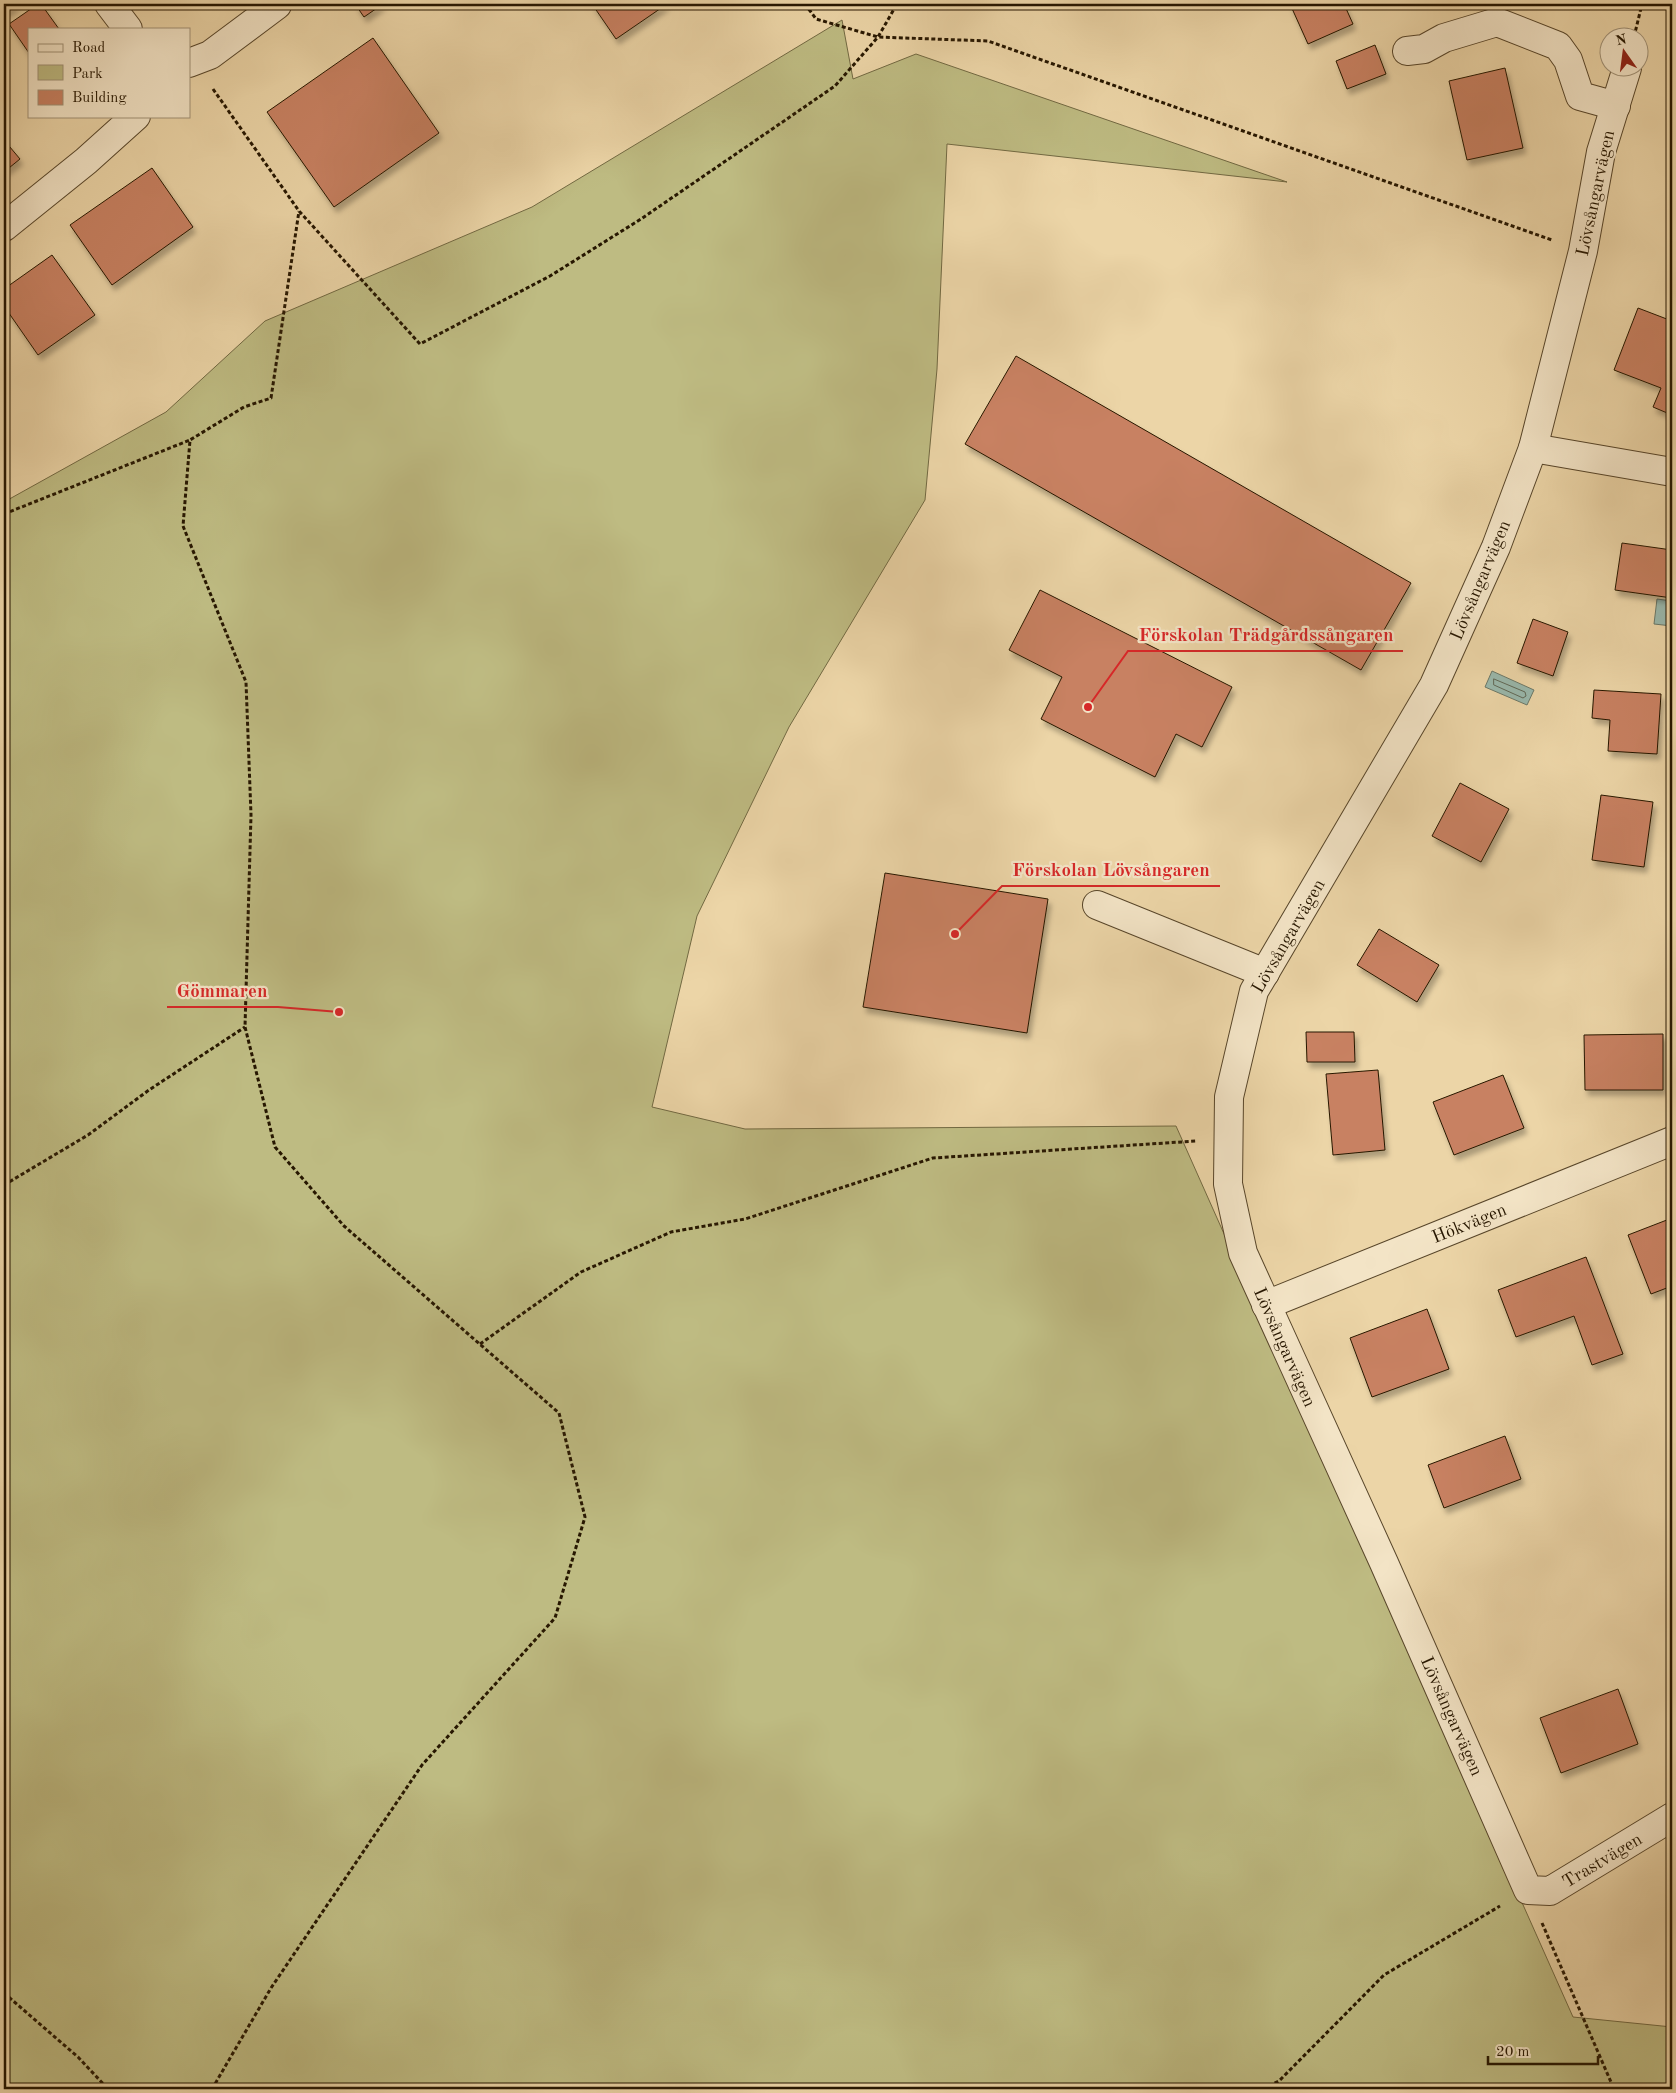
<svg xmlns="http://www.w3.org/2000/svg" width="1676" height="2093" viewBox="0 0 1676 2093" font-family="'Old Standard TT',serif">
<defs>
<filter id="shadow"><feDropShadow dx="3" dy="5.5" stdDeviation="2.5" flood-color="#0004"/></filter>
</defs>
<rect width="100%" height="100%" fill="#ecd5a7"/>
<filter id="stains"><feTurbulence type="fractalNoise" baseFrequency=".004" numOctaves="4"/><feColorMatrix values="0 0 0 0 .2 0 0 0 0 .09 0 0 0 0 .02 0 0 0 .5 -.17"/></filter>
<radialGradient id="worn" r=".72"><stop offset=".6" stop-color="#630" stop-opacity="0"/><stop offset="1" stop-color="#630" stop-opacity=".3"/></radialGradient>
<polygon fill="#bebb82" stroke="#726942" points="842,20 853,79 916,54 1287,182 947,144 937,369 925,500 789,727 697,916 652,1107 745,1129 1176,1126 1573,2017 1672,2027 1672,2089 4,2089 4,502 166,412 265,321 532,207"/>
<g fill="#99b8ac" stroke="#6b7868">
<polygon points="1657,599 1672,601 1672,626 1654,624"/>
<polygon points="1492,671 1534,690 1527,705 1485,687"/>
</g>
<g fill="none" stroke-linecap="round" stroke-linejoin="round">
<polygon stroke="#606856" stroke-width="1" points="1494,679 1525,692 1526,696 1523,698 1494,685"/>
</g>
<g fill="#c88162" stroke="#271701" filter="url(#shadow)">
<polygon points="4,4 18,4 4,13"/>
<polygon points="38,4 41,4 59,29 29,29 29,53 9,24"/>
<polygon points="355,4 383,4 364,17"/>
<polygon points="592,4 667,4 616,39"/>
<polygon points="1290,4 1344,4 1353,24 1308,44"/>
<polygon points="373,38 439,133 334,207 267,112"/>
<polygon points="1375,45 1386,74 1347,89 1336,61"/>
<polygon points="1505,68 1523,148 1467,160 1449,81"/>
<polygon points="4,140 20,159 4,172"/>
<polygon points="152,168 193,227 112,285 70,225"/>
<polygon points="52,255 95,315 38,355 4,306 4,289"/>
<polygon points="1638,308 1672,321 1672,415 1653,407 1661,388 1614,370"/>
<polygon points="1016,356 1411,583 1361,670 965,444"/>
<polygon points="1622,543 1672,550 1672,598 1615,590"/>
<polygon points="1040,590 1232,687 1202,747 1176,734 1155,777 1041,719 1062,677 1009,650"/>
<polygon points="1533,619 1568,632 1553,676 1517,663"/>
<polygon points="1594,690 1661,694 1657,754 1608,751 1610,720 1592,718"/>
<polygon points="1460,783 1509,809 1481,862 1432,836"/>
<polygon points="1601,795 1653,802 1644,867 1592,860"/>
<polygon points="885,873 1048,899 1027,1033 863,1007"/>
<polygon points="1379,929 1439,965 1417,1002 1357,965"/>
<polygon points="1306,1032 1354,1032 1355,1062 1307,1062"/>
<polygon points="1663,1034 1663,1090 1585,1090 1584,1035"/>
<polygon points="1378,1070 1385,1150 1333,1155 1326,1074"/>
<polygon points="1503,1075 1524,1128 1454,1155 1433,1102"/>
<polygon points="1672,1218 1672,1286 1651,1294 1628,1235"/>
<polygon points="1586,1257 1623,1354 1592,1365 1574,1316 1516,1337 1498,1290"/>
<polygon points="1427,1309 1449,1369 1372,1397 1350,1338"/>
<polygon points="1505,1436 1521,1479 1444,1508 1428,1465"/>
<polygon points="1618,1689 1638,1744 1561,1773 1540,1718"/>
</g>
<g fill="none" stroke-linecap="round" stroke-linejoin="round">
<g stroke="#58462a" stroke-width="30">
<g id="minor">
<polyline points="109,4 128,29"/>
<polyline points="1407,51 1424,49 1444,38 1497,22 1558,46 1568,60 1580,96 1616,106"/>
<polyline points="189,63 210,55 277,5"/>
<polyline points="1627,68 1601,152 1583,251 1533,448 1496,547 1434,685 1254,991 1229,1097 1228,1184 1243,1253 1384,1563 1528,1890 1550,1891 1672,1817"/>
<polyline points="4,227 86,161 136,116"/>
<polyline points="1533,448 1672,472"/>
<polyline points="1097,905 1265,973"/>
<polyline points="1266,1305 1672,1141"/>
</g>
</g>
<g stroke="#271701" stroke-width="3" stroke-dasharray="4 2.5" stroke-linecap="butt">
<polyline points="805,4 816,19 878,37 988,41 1552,240"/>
<polyline points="1634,37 1642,4"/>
<polyline points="213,89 299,211 420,344 550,276 641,219 835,86 878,37 897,4"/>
<polyline points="4,514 190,440"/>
<polyline points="4,1185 88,1135 149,1090 245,1027"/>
<polyline points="480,1344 581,1272 671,1232 745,1219 933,1158 1196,1141"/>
<polyline points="1542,1923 1614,2089"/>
<polyline points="4,1993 78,2057 108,2089"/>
<polyline points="212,2089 271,1988 422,1765 555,1618 585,1517 559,1413 344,1226 275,1147 245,1027 251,815 246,682 183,526 190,440 244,407 271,398 299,211"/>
<polyline points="1263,2089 1279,2081 1384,1975 1500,1906"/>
</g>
<use href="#minor" stroke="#f3e4c6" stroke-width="28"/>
</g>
<g text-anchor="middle" stroke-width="4.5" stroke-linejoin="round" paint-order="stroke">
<g font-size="18" fill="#271701" stroke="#f3e4c6">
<text transform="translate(1595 193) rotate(-78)" y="6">Lövsångarvägen</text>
<text transform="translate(1480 580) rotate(-67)" y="6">Lövsångarvägen</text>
<text transform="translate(1288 936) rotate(-60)" y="6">Lövsångarvägen</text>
<text transform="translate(1469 1223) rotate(-22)" y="6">Hökvägen</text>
<text transform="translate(1285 1347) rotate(66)" y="6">Lövsångarvägen</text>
<text transform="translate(1452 1716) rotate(66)" y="6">Lövsångarvägen</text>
<text transform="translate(1602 1860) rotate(-31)" y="6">Trastvägen</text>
</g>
</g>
<path fill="none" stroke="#d62828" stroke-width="2" d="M1088 707L1128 651H1403M955 934L1002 886H1220M339 1012L278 1007H167"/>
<g fill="#d62828" stroke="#f3e4c6" stroke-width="2">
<circle cx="1088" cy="707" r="5"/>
<circle cx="955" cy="934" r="5"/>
<circle cx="339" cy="1012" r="5"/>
</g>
<g font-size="19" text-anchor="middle" font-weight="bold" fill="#d62828" stroke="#f3e4c6" stroke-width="4.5" stroke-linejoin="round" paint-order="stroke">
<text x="1266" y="641">Förskolan Trädgårdssångaren</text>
<text x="1111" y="876">Förskolan Lövsångaren</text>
<text x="222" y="997">Gömmaren</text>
</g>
<rect width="1676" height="2093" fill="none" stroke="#ecd5a7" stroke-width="20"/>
<rect x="5" y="5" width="1666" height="2083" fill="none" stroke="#271701" stroke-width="2.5"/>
<rect x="10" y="10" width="1656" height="2073" fill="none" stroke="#271701"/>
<rect x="28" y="28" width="162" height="90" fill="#f3e4c6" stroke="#a19277"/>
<rect x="38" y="44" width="25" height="8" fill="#f3e4c6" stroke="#a19277"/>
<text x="72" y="52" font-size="15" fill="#271701">Road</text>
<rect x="38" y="65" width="25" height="15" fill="#bebb82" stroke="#a19277"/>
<text x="72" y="78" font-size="15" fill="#271701">Park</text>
<rect x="38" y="90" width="25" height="15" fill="#c88162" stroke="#a19277"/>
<text x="72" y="102" font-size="15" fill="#271701">Building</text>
<g transform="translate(1624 52) rotate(346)"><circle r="24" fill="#f3e4c6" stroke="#a19277"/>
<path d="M0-4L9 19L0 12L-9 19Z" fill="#8f2418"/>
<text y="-8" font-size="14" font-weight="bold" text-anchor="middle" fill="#271701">N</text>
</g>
<path d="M1488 2056v8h110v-8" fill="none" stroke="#271701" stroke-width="2.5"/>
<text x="1496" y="2056" font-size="15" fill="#271701" stroke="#f3e4c6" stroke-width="4" paint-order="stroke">20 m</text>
<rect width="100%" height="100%" filter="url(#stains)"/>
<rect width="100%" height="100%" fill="url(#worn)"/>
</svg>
